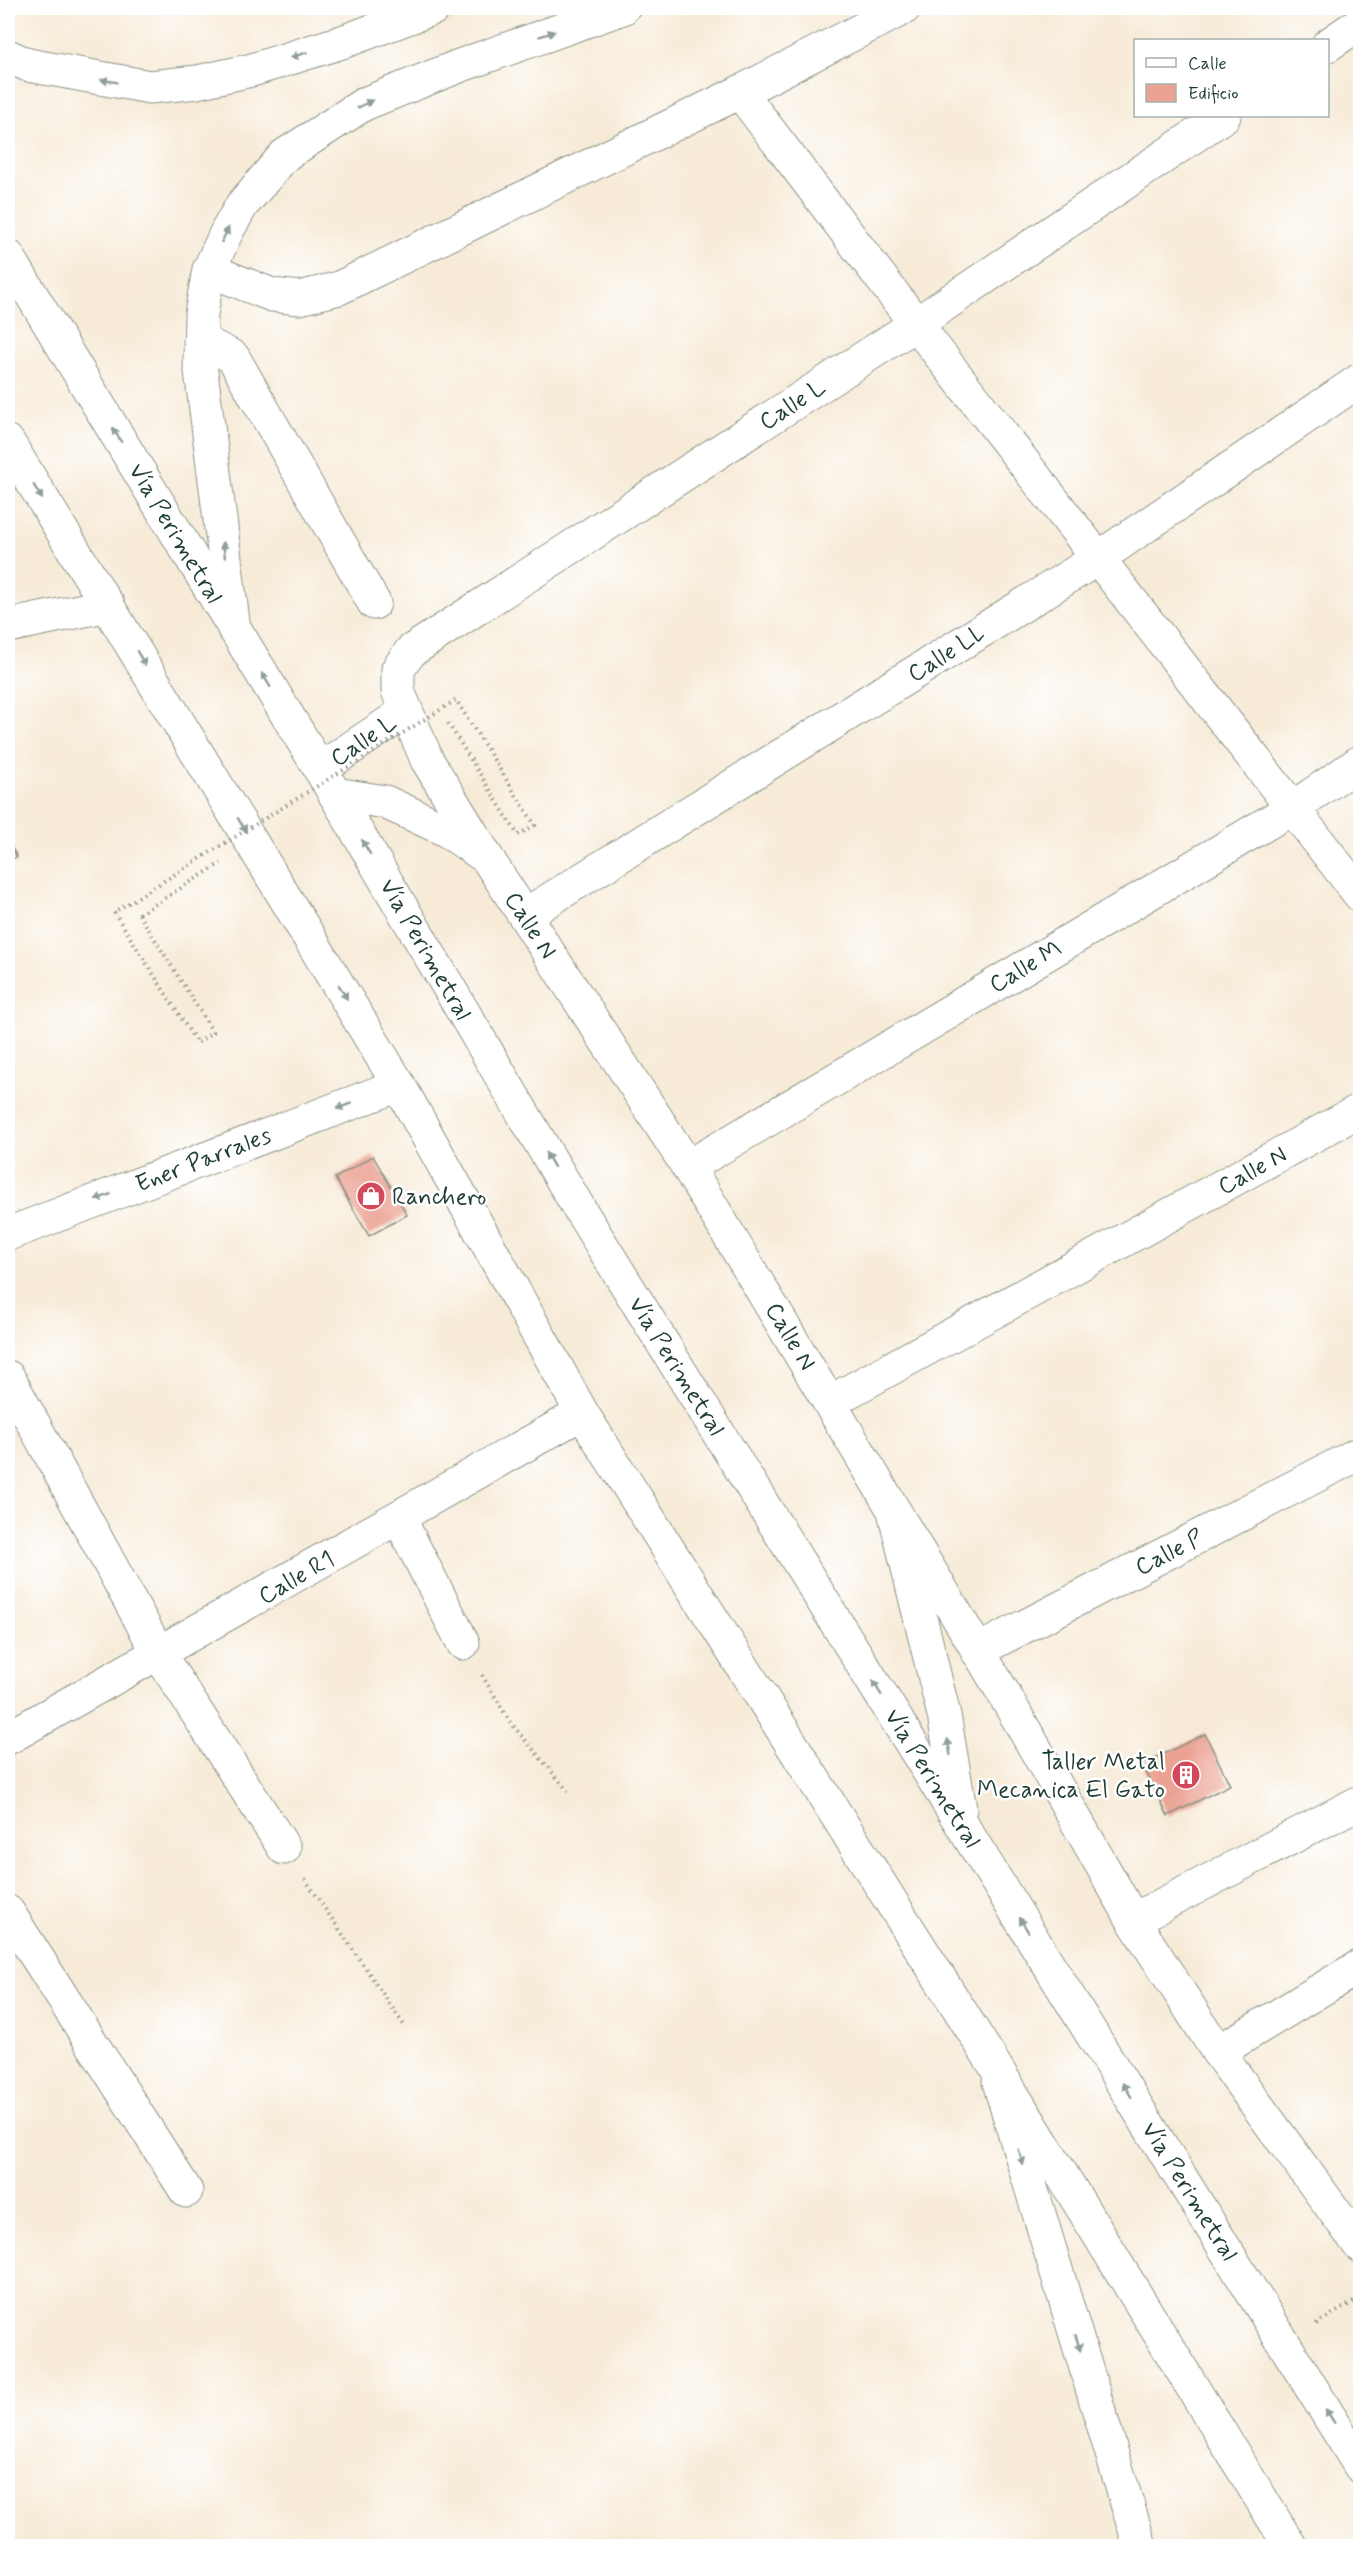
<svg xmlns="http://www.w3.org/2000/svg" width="1368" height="2554" viewBox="0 0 1368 2554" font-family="Mynerve,sans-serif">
<rect width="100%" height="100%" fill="#fff"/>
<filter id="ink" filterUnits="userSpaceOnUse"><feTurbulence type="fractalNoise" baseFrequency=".0167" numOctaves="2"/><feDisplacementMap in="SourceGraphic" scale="12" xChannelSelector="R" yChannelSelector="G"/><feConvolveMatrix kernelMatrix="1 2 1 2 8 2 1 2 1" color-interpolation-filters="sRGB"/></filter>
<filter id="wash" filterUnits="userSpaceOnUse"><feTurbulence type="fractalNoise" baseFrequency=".008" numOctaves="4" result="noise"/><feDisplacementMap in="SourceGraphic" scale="24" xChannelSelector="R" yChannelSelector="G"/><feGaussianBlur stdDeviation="1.35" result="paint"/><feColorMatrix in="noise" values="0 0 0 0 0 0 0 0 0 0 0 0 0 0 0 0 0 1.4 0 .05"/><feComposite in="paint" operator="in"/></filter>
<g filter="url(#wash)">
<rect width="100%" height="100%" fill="#f7ebd8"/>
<g id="blocks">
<g fill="#eba293">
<polygon points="8,842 17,857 8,860"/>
<polygon points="373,1156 407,1215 369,1236 335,1178"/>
<polygon points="1205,1734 1230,1785 1168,1816 1142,1764"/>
</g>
</g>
</g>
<g filter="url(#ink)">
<use href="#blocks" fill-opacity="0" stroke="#8b9486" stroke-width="1.5"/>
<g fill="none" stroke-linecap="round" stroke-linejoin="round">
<g stroke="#8b9486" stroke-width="35">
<g id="minor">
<polyline points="1328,45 1360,23"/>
<polyline points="740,92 916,324 1360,895"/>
<polyline points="1224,116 916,324 411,651 398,669 398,691 427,760 487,858 688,1167 1004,1694 1133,1920 1218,2052 1360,2246"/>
<polyline points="209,270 272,295 300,298 339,288 740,92 904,8"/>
<polyline points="200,340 233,357 374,603"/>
<polyline points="8,626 108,605"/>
<polyline points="320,769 405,712"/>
<polyline points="525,915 1097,559 1360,380"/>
<polyline points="688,1167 1291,809 1360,762"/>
<polyline points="8,1234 399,1085"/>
<polyline points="8,1377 159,1654 284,1848"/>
<polyline points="830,1402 1360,1110"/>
<polyline points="399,1518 463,1643"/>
<polyline points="977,1651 1360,1453"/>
<polyline points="8,1738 582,1413"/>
<polyline points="8,1912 186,2191"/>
<polyline points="1133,1920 1360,1802"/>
<polyline points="1218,2052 1360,1966"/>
<polyline points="999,2082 1140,2546"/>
</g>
</g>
<g stroke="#8b9486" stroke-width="35">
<g id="major">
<polyline points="8,56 28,65 150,87 197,82 252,70 345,41 434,8"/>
<polyline points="234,629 200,363 201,314 209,270 227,231 242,205 285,155 364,104 459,66 623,8"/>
</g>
</g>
<g stroke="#8b9486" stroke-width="35">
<g id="highway">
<polyline points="8,256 320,769 580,1210 1360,2466"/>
<polyline points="8,442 399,1085 582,1413 992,2061 1290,2546"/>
<polyline points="335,794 385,802 446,830 487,858"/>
<polyline points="895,1515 944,1715 960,1809"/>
</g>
</g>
<g stroke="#8b9486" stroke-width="4" stroke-dasharray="1.5 4.5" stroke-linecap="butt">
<polyline points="139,914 221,863"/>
<polyline points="482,1675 510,1722 568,1791"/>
<polyline points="305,1879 406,2028"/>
<polyline points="1316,2324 1360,2298"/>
</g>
<use href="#minor" stroke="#fff" stroke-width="33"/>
<use href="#major" stroke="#fff" stroke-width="33"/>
<use href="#highway" stroke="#fff" stroke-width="33"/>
<polyline stroke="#8b9486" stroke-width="4" stroke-dasharray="1.5 4.5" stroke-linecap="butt" points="139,914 213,1032 197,1043 114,912 456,700 535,825 518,835 448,723"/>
</g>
<defs><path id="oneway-solid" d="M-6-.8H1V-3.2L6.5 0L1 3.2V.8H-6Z" transform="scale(1.5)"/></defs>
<g fill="#8f9e9a">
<use href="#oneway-solid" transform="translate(547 34) rotate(-19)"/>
<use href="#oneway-solid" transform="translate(299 55) rotate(162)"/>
<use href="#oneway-solid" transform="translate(109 81) rotate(-171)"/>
<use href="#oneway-solid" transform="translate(365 104) rotate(-27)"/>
<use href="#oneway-solid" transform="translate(225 235) rotate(-64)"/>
<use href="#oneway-solid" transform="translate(117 435) rotate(-121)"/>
<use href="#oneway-solid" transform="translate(38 492) rotate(58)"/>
<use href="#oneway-solid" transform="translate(224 550) rotate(-97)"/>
<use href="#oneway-solid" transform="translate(141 658) rotate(59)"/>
<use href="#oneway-solid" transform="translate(266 680) rotate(-122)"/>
<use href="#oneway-solid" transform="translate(242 825) rotate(59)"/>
<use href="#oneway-solid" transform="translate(366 847) rotate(-120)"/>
<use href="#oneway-solid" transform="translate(343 992) rotate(59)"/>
<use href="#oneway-solid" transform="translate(344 1106) rotate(159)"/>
<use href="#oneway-solid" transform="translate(550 1160) rotate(-120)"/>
<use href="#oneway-solid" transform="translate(103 1197) rotate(159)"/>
<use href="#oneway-solid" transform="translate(877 1688) rotate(-122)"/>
<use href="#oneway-solid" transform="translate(949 1747) rotate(-100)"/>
<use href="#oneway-solid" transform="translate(1024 1925) rotate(-122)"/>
<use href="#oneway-solid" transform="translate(1127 2090) rotate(-122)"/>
<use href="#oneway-solid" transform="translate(1021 2157) rotate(73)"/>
<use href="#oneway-solid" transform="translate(1078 2343) rotate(73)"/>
<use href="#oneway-solid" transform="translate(1330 2416) rotate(-122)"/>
</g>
</g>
<defs>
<g id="shop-disc" transform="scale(1.5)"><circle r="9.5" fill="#d1495b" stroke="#fff"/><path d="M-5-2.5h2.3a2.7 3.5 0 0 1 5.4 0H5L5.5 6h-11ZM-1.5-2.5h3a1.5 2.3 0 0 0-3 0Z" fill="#fff"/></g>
<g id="building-disc" transform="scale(1.5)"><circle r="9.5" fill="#d1495b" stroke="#fff"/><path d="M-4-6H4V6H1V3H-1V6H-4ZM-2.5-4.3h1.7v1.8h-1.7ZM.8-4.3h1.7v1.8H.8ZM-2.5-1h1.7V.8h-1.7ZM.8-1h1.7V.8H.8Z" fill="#fff"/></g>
</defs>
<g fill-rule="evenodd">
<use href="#shop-disc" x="371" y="1196"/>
<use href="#building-disc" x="1186" y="1775"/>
</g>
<g text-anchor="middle" stroke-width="5" stroke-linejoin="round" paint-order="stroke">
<g font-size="24" fill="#1f3d34" stroke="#fff">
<text transform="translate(792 404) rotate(-33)" y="8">Calle L</text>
<text transform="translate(176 533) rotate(59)" y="8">Vía Perimetral</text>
<text transform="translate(946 653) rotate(-32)" y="8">Calle LL</text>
<text transform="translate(363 740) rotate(-34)" y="8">Calle L</text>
<text transform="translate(531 925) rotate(57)" y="8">Calle N</text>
<text transform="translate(426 949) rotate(60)" y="8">Vía Perimetral</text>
<text transform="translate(1025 966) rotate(-31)" y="8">Calle M</text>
<text transform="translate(203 1159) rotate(-21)" y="8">Ener Parrales</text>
<text transform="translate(1252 1170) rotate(-29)" y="8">Calle N</text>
<text transform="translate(791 1336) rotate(59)" y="8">Calle N</text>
<text transform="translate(677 1366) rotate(58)" y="8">Vía Perimetral</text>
<text transform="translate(1169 1552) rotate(-27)" y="8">Calle P</text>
<text transform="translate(296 1577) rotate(-30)" y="8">Calle R1</text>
<text transform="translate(933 1778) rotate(58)" y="8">Vía Perimetral</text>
<text transform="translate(1190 2191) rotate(58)" y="8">Vía Perimetral</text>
</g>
<g font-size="24" fill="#1f3d34" stroke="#fff" text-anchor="start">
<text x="392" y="1204">Ranchero</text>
<text x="1165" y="1769" text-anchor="end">Taller Metal<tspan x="1165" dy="28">Mecanica El Gato</tspan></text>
</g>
</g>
<rect width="1368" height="2554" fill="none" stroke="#fff" stroke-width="30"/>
<rect x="1134" y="39" width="195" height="78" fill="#ffffff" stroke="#a5b1ae" stroke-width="1.5"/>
<rect x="1146" y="58" width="30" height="9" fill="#ffffff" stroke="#a5b1ae" stroke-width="1.5"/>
<text x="1188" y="69" font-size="18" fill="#1f3d34">Calle</text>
<rect x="1146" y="84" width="30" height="18" fill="#eba293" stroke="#a5b1ae" stroke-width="1.5"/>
<text x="1188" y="99" font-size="18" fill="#1f3d34">Edificio</text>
</svg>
